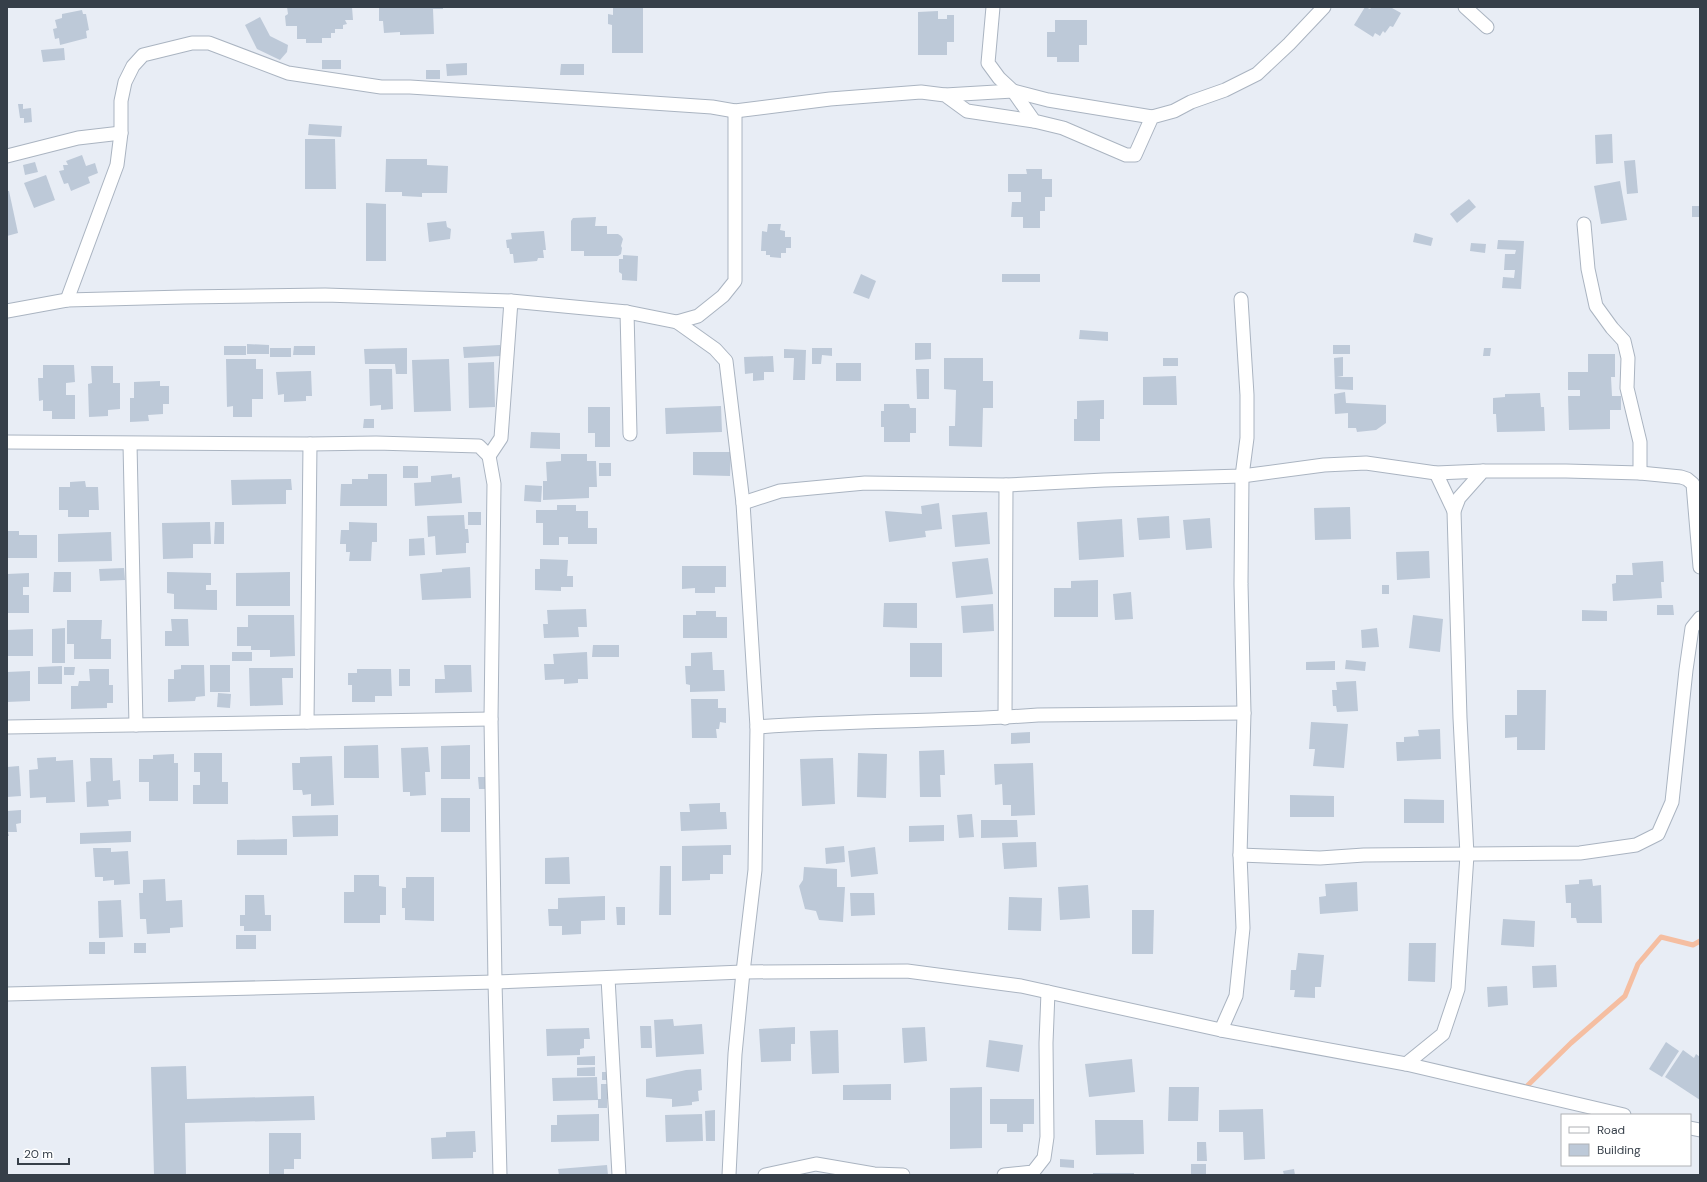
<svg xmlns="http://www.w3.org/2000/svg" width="1707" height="1182" viewBox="0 0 1707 1182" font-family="'DM Sans',sans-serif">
<rect width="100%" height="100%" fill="#e8edf5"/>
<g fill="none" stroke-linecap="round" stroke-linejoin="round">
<polyline stroke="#f5bea1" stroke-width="5" points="1525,1088 1571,1043 1625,996 1638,964 1661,937 1693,945 1700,941"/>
</g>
<g fill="#bdc9d8">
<polygon points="287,7 352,7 353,20 345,20 347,24 343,25 343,29 335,29 335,33 331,33 331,38 322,38 322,43 306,43 306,39 297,39 297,26 286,26 285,16 288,14"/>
<polygon points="379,7 443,7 443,9 433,9 434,34 400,35 400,32 384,33 383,21 379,21"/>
<polygon points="613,7 643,7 643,53 612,53 612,25 608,24 608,14 613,15"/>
<polygon points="1365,7 1370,9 1372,7 1393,7 1392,8 1401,13 1393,27 1390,26 1385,33 1383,31 1380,36 1375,33 1373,37 1354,25"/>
<polygon points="82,10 83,14 86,14 89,30 86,31 87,38 60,45 59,38 55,39 53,29 57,28 55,20 62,18 62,14"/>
<polygon points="938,11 938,19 947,19 947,15 954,15 954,42 947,42 947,55 918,55 918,12"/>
<polygon points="260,17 270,36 288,45 287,52 280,60 257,49 245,25"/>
<polygon points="1055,20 1087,20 1087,45 1079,45 1079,62 1057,62 1057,57 1047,57 1047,32 1055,32"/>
<polygon points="64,48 65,60 43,62 41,50"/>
<rect x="322" y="60" width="19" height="9"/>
<polygon points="467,63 467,75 447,76 446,64"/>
<polygon points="561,64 584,64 584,75 560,75"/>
<rect x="426" y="70" width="14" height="9"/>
<polygon points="18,104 23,104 23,109 31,108 32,122 24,123 24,118 20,118"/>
<polygon points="309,124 342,126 341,137 308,135"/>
<polygon points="1612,134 1613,163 1596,164 1595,135"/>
<polygon points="305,139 335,139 336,189 305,189"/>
<polygon points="82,155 86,166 95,163 98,173 88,177 90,183 71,191 68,183 64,184 59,171 64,170 63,165 68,165 66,161"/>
<polygon points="386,159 427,159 427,165 448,166 447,193 422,193 422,197 402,196 402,192 385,192"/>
<polygon points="1635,160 1638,193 1627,194 1624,161"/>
<polygon points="35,162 38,172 25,175 23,165"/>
<polygon points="1026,169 1042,169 1042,179 1052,179 1052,197 1045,197 1045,211 1040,211 1040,228 1023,228 1023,217 1011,217 1012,202 1021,202 1021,192 1008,192 1008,174 1027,174"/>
<polygon points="46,175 55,200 34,208 24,183"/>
<polygon points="1620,181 1627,220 1601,224 1594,186"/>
<polygon points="7,191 9,191 18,233 7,236"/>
<polygon points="1469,199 1476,207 1457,223 1450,214"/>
<polygon points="366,203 386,204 386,261 366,261"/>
<rect x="1692" y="206" width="8" height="11"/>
<polygon points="596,217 595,226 607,226 607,234 618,234 621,236 623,239 621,246 622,248 621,254 618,256 584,256 584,251 571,251 571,221 573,218"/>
<polygon points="446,221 447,227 451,229 450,239 429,242 427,223"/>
<polygon points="768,224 781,224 780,230 785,231 785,237 791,237 791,248 786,248 786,253 781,253 781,258 770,257 770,255 766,255 766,251 761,251 762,231 767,232"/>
<polygon points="544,231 546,250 543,250 544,258 538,258 537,261 514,263 513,254 510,254 509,248 507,248 506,240 512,239 511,233"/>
<polygon points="1415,233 1433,238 1431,246 1413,242"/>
<polygon points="1498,240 1524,241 1521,289 1502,288 1503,277 1514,278 1515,270 1504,270 1505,254 1515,254 1516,250 1497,249"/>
<polygon points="1471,243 1486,244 1485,253 1470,251"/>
<polygon points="623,255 638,256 637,281 622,280 622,274 619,272 619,259 623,259"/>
<polygon points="861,274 876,281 869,299 853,293"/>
<rect x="1002" y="274" width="38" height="8"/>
<polygon points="1080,330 1108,332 1108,341 1079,339"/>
<polygon points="915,343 931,343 931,359 915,360"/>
<polygon points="247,344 269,345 269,354 247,354"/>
<polygon points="500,345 500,356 464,358 463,347"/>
<rect x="1333" y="345" width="17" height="9"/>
<rect x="224" y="346" width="22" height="9"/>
<polygon points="294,346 315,346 315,355 293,355"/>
<rect x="270" y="348" width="21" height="9"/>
<polygon points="407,348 407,374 396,374 395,364 365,364 364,349"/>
<polygon points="812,348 832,348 832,356 822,355 821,364 812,364"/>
<polygon points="1484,348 1491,348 1490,356 1483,356"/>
<polygon points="784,349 806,350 805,380 793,380 794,358 784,358"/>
<polygon points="1588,354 1615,354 1615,377 1611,377 1612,396 1621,396 1621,410 1610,410 1610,429 1569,430 1568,396 1580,396 1580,390 1568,390 1568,372 1588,372"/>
<polygon points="773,356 774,372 764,372 764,380 753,381 753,373 745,374 744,357"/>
<polygon points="1343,357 1343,376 1337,377 1353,377 1353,390 1335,389 1334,358"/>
<polygon points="944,358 983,358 983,381 993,381 993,408 983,408 982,447 949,446 949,426 955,426 956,390 944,389"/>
<rect x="1163" y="358" width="15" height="8"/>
<polygon points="226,359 256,359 256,369 263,369 263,399 252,399 252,417 233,417 233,406 227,407"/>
<polygon points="449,359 451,411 414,412 412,360"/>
<polygon points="494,362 495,407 469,408 468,363"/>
<rect x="836" y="363" width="25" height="18"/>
<polygon points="43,365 74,365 75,382 66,383 66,395 75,395 75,419 52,419 52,411 43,411 43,400 39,401 38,378 43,378"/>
<polygon points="91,366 113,366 113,383 120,383 120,409 108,410 108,416 89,417 88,384 92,383"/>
<polygon points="369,369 392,369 393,409 381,410 381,405 370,406"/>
<polygon points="916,369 929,369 929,399 917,399"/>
<polygon points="311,371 312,396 306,396 306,401 284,402 284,394 278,395 276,372"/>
<polygon points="1176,376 1177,405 1143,405 1143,377"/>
<polygon points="160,381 160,386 169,386 169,404 163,404 163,414 148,415 149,421 130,422 130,398 134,398 134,382"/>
<polygon points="1345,392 1346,403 1386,405 1386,423 1376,430 1357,432 1356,428 1348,428 1348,413 1335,414 1334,394"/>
<polygon points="1540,393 1541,407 1544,407 1545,431 1497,432 1496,414 1493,414 1493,398 1505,397 1505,394"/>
<polygon points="1104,400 1104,419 1100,419 1100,441 1074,441 1074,419 1077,419 1077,401"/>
<polygon points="884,404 909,404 910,408 916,408 916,433 910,433 910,442 884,442 884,427 881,427 881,411 884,411"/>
<polygon points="721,406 722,432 666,434 665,408"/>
<polygon points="588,407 610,407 610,447 595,447 595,433 588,433"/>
<polygon points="364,419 374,419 374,428 363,428"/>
<polygon points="531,432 560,433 560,449 530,448"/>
<polygon points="693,452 731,452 730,476 693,475"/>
<polygon points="561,454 587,454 587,461 596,461 597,487 589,487 589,498 543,500 543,481 547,481 546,462 561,461"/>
<rect x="599" y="463" width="12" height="13"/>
<rect x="403" y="466" width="15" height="12"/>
<polygon points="368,474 387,474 387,506 340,506 341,484 352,484 352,479 368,479"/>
<polygon points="452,474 452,478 460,477 462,503 415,506 414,483 431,482 431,476"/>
<polygon points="291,479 292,490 286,490 286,504 232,505 231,480"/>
<polygon points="85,481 86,487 98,487 99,510 89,510 89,517 68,517 68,510 59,510 59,487 70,487 70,482"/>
<polygon points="525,485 542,486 541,502 524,501"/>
<polygon points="939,503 942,529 925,531 926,537 889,542 885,511 922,514 921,506"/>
<polygon points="557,505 576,505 576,511 588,511 588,528 597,528 597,544 568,544 568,537 559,537 559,545 543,545 543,523 536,523 536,510 557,510"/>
<polygon points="1350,507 1351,539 1315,540 1314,508"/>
<rect x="468" y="512" width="13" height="13"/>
<polygon points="987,512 990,544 955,547 952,515"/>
<polygon points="464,515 465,529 468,529 469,543 466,543 466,553 436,555 435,536 428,537 427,516"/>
<polygon points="1169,516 1170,538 1139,540 1137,518"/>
<polygon points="1210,518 1212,548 1186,550 1183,520"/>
<polygon points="1122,519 1124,557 1079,560 1077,522"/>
<polygon points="210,522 211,544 193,544 193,558 163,559 162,523"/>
<polygon points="215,522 224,522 224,544 214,544"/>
<polygon points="349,522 377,523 377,542 372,542 371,561 349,561 350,552 346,552 346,544 340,544 341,530 349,530"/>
<polygon points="7,531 19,531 19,535 37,535 37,558 7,558"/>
<polygon points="111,532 112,561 58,562 58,534"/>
<polygon points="424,538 425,555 409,556 409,539"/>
<polygon points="1429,551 1430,578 1397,580 1396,552"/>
<polygon points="988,558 993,594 956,598 952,562"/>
<polygon points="540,559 568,560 567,576 573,576 573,587 561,587 561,591 535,590 535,569 540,569"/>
<polygon points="1663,561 1664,582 1661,582 1662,598 1613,601 1612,584 1616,583 1616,575 1633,575 1632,563"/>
<polygon points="682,566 726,566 726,587 715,587 715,593 695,593 695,588 682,589"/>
<polygon points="470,567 471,598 422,600 420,574 442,572 442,569"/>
<polygon points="124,568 125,580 100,581 99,569"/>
<polygon points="54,572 71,572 71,592 53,592"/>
<polygon points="167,572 211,573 211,585 206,585 206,590 217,590 217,610 174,609 174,594 167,593"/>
<polygon points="290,572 290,606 236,606 236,573"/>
<polygon points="29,573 29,587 23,587 23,595 29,595 29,613 7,613 7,574"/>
<polygon points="1098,580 1098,617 1054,617 1054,588 1071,588 1071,581"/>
<rect x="1382" y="585" width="7" height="9"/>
<polygon points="1131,592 1133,619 1115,620 1113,594"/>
<polygon points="884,603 917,603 917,628 883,627"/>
<polygon points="993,604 994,631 963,633 961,606"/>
<polygon points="1657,605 1673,605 1674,615 1657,615"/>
<polygon points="586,609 587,627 578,627 579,637 544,638 543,624 548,624 547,610"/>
<polygon points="1582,610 1607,611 1607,621 1582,621"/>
<polygon points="696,611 716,611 716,617 727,617 727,638 683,638 683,615 696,615"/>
<polygon points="248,615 294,615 295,656 270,657 270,650 251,650 251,646 237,646 237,627 248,627"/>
<polygon points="1413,615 1443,619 1440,652 1409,648"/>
<polygon points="171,619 188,619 189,646 165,646 165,631 172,631"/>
<polygon points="67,620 102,620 101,639 111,639 111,659 74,659 74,644 67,644"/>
<polygon points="65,628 65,663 52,663 52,629"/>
<polygon points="1377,628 1379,647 1362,648 1361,630"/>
<polygon points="33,629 33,656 7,656 7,630"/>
<rect x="910" y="643" width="32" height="34"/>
<polygon points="593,645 619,645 619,657 592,657"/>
<rect x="232" y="652" width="20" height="9"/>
<polygon points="587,652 588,679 578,679 578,683 564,684 564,679 545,680 544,664 554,664 553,654"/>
<polygon points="712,652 713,670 724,670 725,691 690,692 690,685 686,684 685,666 691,666 691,653"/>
<polygon points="1346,660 1366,662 1365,671 1345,669"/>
<polygon points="1335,661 1335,670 1306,670 1306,662"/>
<polygon points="181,665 204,665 205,696 196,697 195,701 168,702 168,679 174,679 174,670 181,669"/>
<rect x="210" y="665" width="20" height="27"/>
<polygon points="444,665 471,665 472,692 435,693 435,679 445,679"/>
<polygon points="62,666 62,684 38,684 38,667"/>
<polygon points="64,667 75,667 74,675 64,675"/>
<polygon points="249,668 293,668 293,678 282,678 283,705 250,706"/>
<polygon points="89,669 109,669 109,685 113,685 113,703 107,703 107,708 71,709 71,686 78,686 79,681 90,681"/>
<polygon points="357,669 391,669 392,696 375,696 375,702 352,702 352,685 348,685 348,673 357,673"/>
<rect x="399" y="669" width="11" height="17"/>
<polygon points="30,671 30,701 7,702 7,672"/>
<polygon points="1356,681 1358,711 1337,712 1336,706 1333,706 1332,690 1337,690 1336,682"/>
<polygon points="1517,690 1546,690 1545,750 1517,750 1517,737 1505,738 1505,715 1517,715"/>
<polygon points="218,693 231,694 230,708 217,707"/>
<polygon points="691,699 718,699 718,708 726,708 726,723 720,722 719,729 716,729 717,738 692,738"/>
<polygon points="1311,722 1348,724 1344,768 1313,766 1315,749 1309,749"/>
<polygon points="1440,729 1441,759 1397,761 1396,742 1404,742 1404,737 1419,736 1418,730"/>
<polygon points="1030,732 1030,743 1011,744 1011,733"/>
<polygon points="378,745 379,778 344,778 344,746"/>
<polygon points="470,745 470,779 441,779 441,746"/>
<polygon points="428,747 430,772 425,772 426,795 410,796 410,792 403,792 401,748"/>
<polygon points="944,750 945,775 940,775 941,797 920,797 919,751"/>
<polygon points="194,753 222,753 222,782 228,782 228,804 193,804 193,785 200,785 200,772 194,772"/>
<polygon points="858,753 887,754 886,798 857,797"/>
<polygon points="174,754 174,763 178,763 178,801 149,801 149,782 139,782 139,759 153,759 153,755"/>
<polygon points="332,756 334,805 311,806 311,794 303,795 302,790 293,790 292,763 300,763 300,757"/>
<polygon points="56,757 56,761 73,760 75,802 46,803 46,797 30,798 29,770 38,769 37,758"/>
<polygon points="90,758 112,758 113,781 120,780 121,799 108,800 109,806 87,807 86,782 91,781"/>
<polygon points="833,758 835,804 802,806 800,759"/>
<polygon points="1033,763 1035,815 1011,816 1011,805 1003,805 1002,784 995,785 994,764"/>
<polygon points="19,766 21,796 7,797 7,767"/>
<polygon points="478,777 488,777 488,789 479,789"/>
<polygon points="1290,795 1334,796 1334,817 1290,817"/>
<rect x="441" y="798" width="29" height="34"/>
<polygon points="1404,799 1444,800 1444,823 1404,823"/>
<polygon points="720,803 720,812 726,812 727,829 681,831 680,812 690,812 689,804"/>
<polygon points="21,810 21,823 16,824 17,832 8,832 9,836 7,836 7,811"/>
<polygon points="972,814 974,837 959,838 957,815"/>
<polygon points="338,815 338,836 293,837 292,816"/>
<polygon points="981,820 1017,820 1018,837 981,838"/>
<polygon points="944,825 944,841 909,842 909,826"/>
<polygon points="131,831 131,842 80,844 80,833"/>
<polygon points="287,839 287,855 237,855 237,840"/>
<polygon points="1036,842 1037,867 1004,869 1002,843"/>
<polygon points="731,845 731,855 723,855 723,874 710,874 710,880 682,881 682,846"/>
<polygon points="844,846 845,862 826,864 825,848"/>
<polygon points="875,847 878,874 851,877 848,851"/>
<polygon points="93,848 111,848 111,852 128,851 130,884 114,885 114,880 103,881 103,877 95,877"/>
<polygon points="569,857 570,884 545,884 545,858"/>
<polygon points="660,866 671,866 671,915 659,915"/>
<polygon points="804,867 837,869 837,887 845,887 843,922 819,920 816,911 805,909 799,886 803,880"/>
<polygon points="354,875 379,875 379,886 386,887 386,915 380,915 380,923 344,923 344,892 354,892"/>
<polygon points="406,877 434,877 434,921 405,920 405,908 402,908 402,888 406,888"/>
<polygon points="165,879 166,901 182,900 183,927 170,928 170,933 147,934 146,919 140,919 139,893 143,893 143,880"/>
<polygon points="1592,879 1593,886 1601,885 1602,923 1577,923 1576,918 1571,918 1571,903 1566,903 1565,885 1579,884 1579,880"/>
<polygon points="1357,882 1358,911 1320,914 1319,897 1326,896 1325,884"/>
<polygon points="1088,885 1090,918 1060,920 1058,887"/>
<polygon points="850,893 874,893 875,915 851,916"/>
<polygon points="245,895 264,895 265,915 271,915 271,931 244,931 244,926 240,926 240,915 245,915"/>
<polygon points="605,896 605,920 581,921 581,934 562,935 562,926 549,926 548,909 558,909 558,898"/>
<polygon points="1009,897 1042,898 1041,931 1008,930"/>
<polygon points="121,900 123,937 99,938 98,901"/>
<polygon points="616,907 625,907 625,925 617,925"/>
<polygon points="1132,910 1154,910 1153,954 1132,954"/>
<polygon points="1503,919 1535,921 1534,947 1501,945"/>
<rect x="236" y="935" width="20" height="14"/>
<rect x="89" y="942" width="16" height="12"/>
<rect x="134" y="943" width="12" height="10"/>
<polygon points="1409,943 1436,943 1435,982 1408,981"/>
<polygon points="1298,953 1324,955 1321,987 1315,987 1315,998 1294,997 1295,990 1290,990 1291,970 1296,970"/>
<polygon points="1556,965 1557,987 1533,988 1532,966"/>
<polygon points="1507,986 1508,1005 1488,1007 1487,987"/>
<polygon points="673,1019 674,1026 702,1024 704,1054 656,1057 654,1020"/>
<polygon points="640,1026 651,1026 652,1048 641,1048"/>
<polygon points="795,1027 795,1044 791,1044 791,1061 761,1062 759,1029"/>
<polygon points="925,1027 927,1061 904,1063 902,1028"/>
<polygon points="589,1028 590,1039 584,1039 584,1048 580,1049 580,1055 547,1056 546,1029"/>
<polygon points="838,1030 839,1073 812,1074 810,1031"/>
<polygon points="989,1040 1023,1045 1019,1072 986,1067"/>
<polygon points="1666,1042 1679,1051 1662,1077 1649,1069"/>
<polygon points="1683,1050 1694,1058 1696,1054 1700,1057 1700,1100 1665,1077"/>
<polygon points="595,1056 595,1065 577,1065 577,1057"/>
<polygon points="1132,1059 1135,1092 1089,1097 1085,1064"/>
<polygon points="186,1066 187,1099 314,1096 315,1120 185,1123 186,1175 154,1175 151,1067"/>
<polygon points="595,1067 595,1076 577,1076 577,1068"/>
<polygon points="701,1069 702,1090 698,1091 699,1101 692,1102 692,1105 672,1107 672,1099 646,1097 646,1079 686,1070"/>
<rect x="602" y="1072" width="9" height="8"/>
<polygon points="597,1077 598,1100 553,1101 552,1078"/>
<rect x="601" y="1084" width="9" height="15"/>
<polygon points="891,1084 891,1100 843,1100 843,1085"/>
<polygon points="982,1087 982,1148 950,1149 950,1088"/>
<polygon points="1169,1087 1199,1087 1198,1121 1168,1121"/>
<rect x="598" y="1099" width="9" height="9"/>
<polygon points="990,1099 1034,1099 1034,1124 1023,1124 1023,1132 1007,1132 1007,1124 990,1124"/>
<polygon points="1263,1109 1265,1159 1244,1160 1243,1132 1219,1132 1219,1110"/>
<polygon points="715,1110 715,1141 706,1141 705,1111"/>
<polygon points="599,1114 599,1141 551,1142 551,1125 557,1125 557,1115"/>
<polygon points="702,1114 703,1141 666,1142 665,1115"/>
<polygon points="1095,1120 1143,1120 1144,1154 1096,1155"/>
<polygon points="475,1131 476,1152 473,1152 473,1158 432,1159 431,1138 446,1137 446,1132"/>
<polygon points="269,1133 301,1133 301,1159 294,1159 294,1169 284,1169 284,1174 269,1174"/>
<polygon points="1197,1142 1206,1142 1207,1161 1197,1161"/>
<polygon points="1060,1159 1074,1160 1074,1168 1060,1167"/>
<rect x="1191" y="1164" width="15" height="11"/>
<polygon points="607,1165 608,1175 559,1175 558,1169"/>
<polygon points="1294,1169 1295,1175 1284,1175 1283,1171"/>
<rect x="1093" y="1173" width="41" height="2"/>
</g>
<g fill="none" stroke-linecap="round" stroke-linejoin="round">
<g stroke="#aab4c1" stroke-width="15">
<g id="street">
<polyline points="993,7 988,63 999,78 1013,91 1034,121 1063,128 1126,155 1135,155 1152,117 1174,111 1191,102 1225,90 1257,74 1289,44 1324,7"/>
<polyline points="1465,7 1487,27"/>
<polyline points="945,95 1013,91 1048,100 1152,117"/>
<polyline points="7,156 78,138 121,133"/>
<polyline points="1584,224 1588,269 1596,306 1612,328 1624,341 1628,358 1627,388 1640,442 1640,473"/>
<polyline points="67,300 117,165 121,133 121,101 125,82 133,66 143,55 192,43 209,43 288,73 381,87 410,87 534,95 712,107 735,111 830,99 921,92 945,95 967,111 1034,121"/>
<polyline points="7,311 67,300 184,297 325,295 511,301 627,312 677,322 715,349 726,361 743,503 757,727 755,870 743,972 735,1054 729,1175"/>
<polyline points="627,312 630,434"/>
<polyline points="677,322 698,316 723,296 735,281 735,111"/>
<polyline points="7,442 310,444 376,443 479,446 489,456 494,484 491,719 495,982 500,1175"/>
<polyline points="130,444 136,725"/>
<polyline points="489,456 501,438 511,301"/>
<polyline points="1436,473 1454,511"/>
<polyline points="743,503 780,491 865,483 1006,485 1104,480 1242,476 1324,465 1366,463 1436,473 1483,471"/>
<polyline points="1005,718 1006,485"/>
<polyline points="307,722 310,444"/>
<polyline points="7,727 491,719"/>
<path d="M757,727C851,720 945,722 1038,715L1244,713"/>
<polyline points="1240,855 1320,858 1364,855 1580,853 1636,845 1658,834 1672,802 1686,670 1692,628 1700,618"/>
<polyline points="608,978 619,1175"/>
<polyline points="7,994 495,982 743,972 907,971 1021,986 1221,1030 1406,1064 1624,1115"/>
<polyline points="1221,1030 1236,996 1243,928 1240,855 1244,713 1241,584 1242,476 1247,438 1247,395 1241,299"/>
<polyline points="1406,1064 1443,1034 1458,989 1467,855 1460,718 1454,511 1459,498 1483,471 1566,471 1640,473 1681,477 1687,479 1693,484 1700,567"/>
<polyline points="1690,1128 1700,1130"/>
<polyline points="765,1175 816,1164 874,1174 903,1175"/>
<polyline points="1004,1175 1033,1172 1044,1158 1047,1137 1046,1043 1048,992"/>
</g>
</g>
<use href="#street" stroke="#fff" stroke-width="13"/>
</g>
<rect width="1707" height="1182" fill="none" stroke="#363f49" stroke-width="16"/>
<rect x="1561" y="1114" width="130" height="52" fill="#ffffff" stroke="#afb2b6"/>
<rect x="1569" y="1127" width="20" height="6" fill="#ffffff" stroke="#afb2b6"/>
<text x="1597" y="1134" font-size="12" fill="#363f49">Road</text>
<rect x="1569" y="1144" width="20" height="12" fill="#bdc9d8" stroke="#afb2b6"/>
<text x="1597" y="1154" font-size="12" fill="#363f49">Building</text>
<path d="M18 1158v6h51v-6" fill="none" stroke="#363f49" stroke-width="2"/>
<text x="24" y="1158" font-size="12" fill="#363f49" stroke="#ffffff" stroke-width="3" paint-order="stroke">20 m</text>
</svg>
